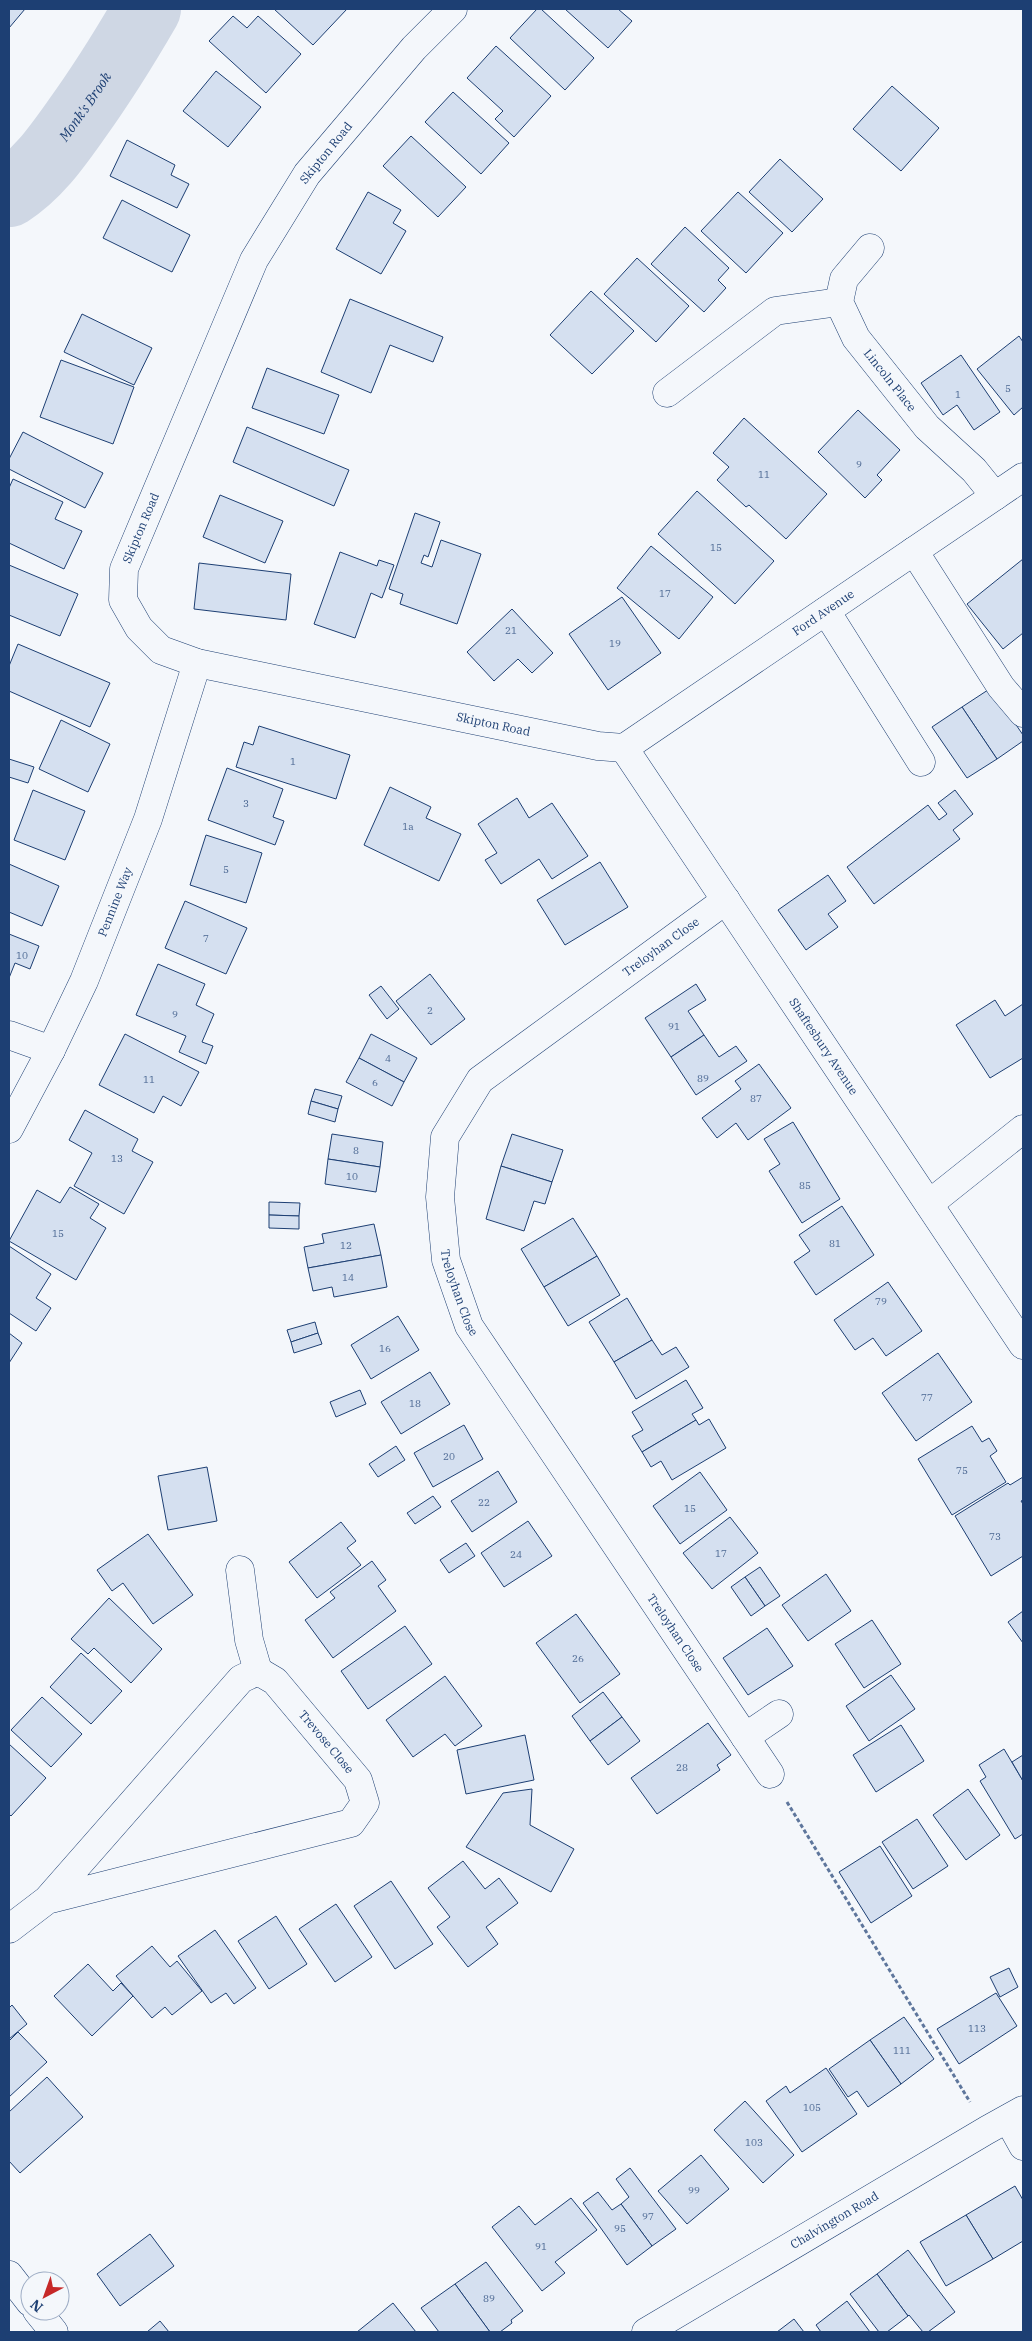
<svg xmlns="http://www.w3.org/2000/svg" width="1032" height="2341" viewBox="0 0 1032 2341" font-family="'IBM Plex Serif',serif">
<rect width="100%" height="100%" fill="#f4f7fb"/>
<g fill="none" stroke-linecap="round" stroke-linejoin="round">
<path stroke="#cfd7e4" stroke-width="68" id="s1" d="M9,193C38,174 56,148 76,120C102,84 125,47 147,9"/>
</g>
<g fill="#d5e0f0" stroke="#1d3f73">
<polygon points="9,9 25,9 9,28"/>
<polygon points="274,9 347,9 313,45"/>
<polygon points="537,9 541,9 594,58 565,90 510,38"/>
<polygon points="565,9 618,9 632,21 608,48"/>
<polygon points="233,16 247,28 258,16 301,54 266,93 209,41"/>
<polygon points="496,46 551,96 514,137 495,119 503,111 467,78"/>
<polygon points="216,71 261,107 228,147 183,111"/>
<polygon points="892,86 939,128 901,171 853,129"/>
<polygon points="453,92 509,143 481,174 425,122"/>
<polygon points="411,136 466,187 438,217 383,166"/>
<polygon points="127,140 175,165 171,175 189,184 177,208 110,176"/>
<polygon points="780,159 823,199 792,232 749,192"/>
<polygon points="368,192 401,210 393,223 406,231 381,274 336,249"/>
<polygon points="738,192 783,233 746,273 701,231"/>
<polygon points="122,200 190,235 172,272 103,238"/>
<polygon points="685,227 729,268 718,280 726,288 704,312 651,264"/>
<polygon points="637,258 689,306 656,342 604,294"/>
<polygon points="591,291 634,331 592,374 550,335"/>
<polygon points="350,299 443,337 433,362 390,345 371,393 321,372"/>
<polygon points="82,314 152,348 134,385 64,352"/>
<polygon points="1019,336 1023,342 1023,407 1014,415 977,369"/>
<polygon points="961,355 1000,412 974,430 957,405 943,415 921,383"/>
<polygon points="61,360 134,387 113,444 40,417"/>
<polygon points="267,368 339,395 324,434 252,408"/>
<polygon points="858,410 900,450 877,475 882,480 865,498 818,452"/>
<polygon points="744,418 827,494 786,539 749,505 746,507 717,480 729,467 713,453"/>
<polygon points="247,427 349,470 334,506 233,462"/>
<polygon points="23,432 103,473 85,508 9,469 9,459"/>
<polygon points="13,479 63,502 55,519 82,531 64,569 9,543 9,488"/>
<polygon points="697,491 774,561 735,604 658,534"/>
<polygon points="220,495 283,521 265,563 203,537"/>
<polygon points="415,513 440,522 428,557 424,555 421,563 432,567 441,540 481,554 457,624 400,604 403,594 389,589"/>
<polygon points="651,546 713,597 679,639 617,588"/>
<polygon points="340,552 377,566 379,560 394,565 382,598 371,593 355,638 314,624"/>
<polygon points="1023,559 1023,633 1003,649 967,604"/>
<polygon points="199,563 291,574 286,620 194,609"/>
<polygon points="9,565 78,594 60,636 9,615"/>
<polygon points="622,597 661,653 608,690 569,634"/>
<polygon points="512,609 553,653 532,673 518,659 494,681 467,652"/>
<polygon points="18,644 110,683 90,727 9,691 9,666"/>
<polygon points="991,688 1023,735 1023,741 997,759 962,707"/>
<polygon points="962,707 997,759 967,778 932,727"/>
<polygon points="61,720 110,744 88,792 39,769"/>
<polygon points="259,726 350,755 336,799 236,767 244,742 253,745"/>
<polygon points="9,759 34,767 28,783 9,777"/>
<polygon points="227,768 283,789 273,817 284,821 275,845 208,820"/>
<polygon points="390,787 431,807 426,818 461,834 439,881 364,845"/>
<polygon points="33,790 85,811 65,860 14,840"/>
<polygon points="955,790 973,814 953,830 960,839 874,904 847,867 928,805 939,820 947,814 938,803"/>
<polygon points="517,798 529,818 552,803 588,856 552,879 539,859 501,884 485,860 497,853 478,824"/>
<polygon points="206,835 262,853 246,903 190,885"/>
<polygon points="600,862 628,907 565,945 537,900"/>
<polygon points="9,864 59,886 42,926 9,912"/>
<polygon points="828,875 846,901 828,914 838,927 806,950 778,910"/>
<polygon points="185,901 247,928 226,974 165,948"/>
<polygon points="9,934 39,946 30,969 15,963 9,978"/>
<polygon points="158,964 205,984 196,1005 214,1014 202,1042 213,1046 206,1064 179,1052 186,1036 136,1015"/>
<polygon points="430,974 465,1019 431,1045 396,1001"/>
<polygon points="696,984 706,1000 688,1011 704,1035 671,1057 645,1018"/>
<polygon points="381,986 399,1009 387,1019 369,995"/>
<polygon points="995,1000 1005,1016 1023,1004 1023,1058 990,1078 956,1025"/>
<polygon points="125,1034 199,1072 181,1106 163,1096 154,1113 99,1085"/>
<polygon points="371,1034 417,1058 404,1082 359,1058"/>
<polygon points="704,1035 719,1057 736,1046 747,1061 696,1095 671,1057"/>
<polygon points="359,1058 404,1082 392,1106 346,1082"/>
<polygon points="759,1064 791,1108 748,1140 736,1123 717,1138 702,1118 741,1089 735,1081"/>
<polygon points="315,1089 342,1096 338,1109 311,1101"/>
<polygon points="311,1101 338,1109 335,1122 308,1114"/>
<polygon points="85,1110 138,1139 132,1151 153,1162 124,1214 74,1186 92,1153 69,1140"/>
<polygon points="793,1122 840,1199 802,1223 769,1171 780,1164 764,1139"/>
<polygon points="332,1134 383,1142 380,1167 328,1159"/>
<polygon points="512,1134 563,1150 552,1182 501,1166"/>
<polygon points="328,1159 380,1167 376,1192 325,1184"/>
<polygon points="501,1166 552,1182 545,1204 534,1201 524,1231 486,1219"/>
<polygon points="70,1187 99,1204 90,1218 106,1228 76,1280 9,1241 37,1190 60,1203"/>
<polygon points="269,1202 300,1203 299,1216 269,1215"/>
<polygon points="842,1206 874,1255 816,1295 794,1262 810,1251 799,1235"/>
<polygon points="269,1215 299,1216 299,1229 269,1228"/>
<polygon points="573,1218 597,1256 544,1287 521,1249"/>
<polygon points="374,1224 381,1255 308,1268 304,1247 324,1243 322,1234"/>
<polygon points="9,1246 51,1274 36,1298 51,1308 36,1331 9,1313"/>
<polygon points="381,1255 387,1287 334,1297 332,1287 313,1291 308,1268"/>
<polygon points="597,1256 620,1295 568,1326 544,1287"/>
<polygon points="888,1282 922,1331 886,1356 873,1338 855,1350 834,1320"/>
<polygon points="627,1298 652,1340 614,1362 589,1322"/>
<polygon points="398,1316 419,1350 371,1379 351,1345"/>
<polygon points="315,1322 318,1333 291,1342 287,1330"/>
<polygon points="9,1333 22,1343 9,1363"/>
<polygon points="318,1333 322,1344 294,1353 291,1342"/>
<polygon points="652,1340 662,1355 676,1347 689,1367 636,1399 614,1362"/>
<polygon points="938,1353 972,1402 916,1441 882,1393"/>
<polygon points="430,1372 450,1404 401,1434 381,1402"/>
<polygon points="686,1380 703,1408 692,1414 696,1420 642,1452 632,1436 643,1430 632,1412"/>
<polygon points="360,1390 366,1404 336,1417 330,1402"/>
<polygon points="709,1419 726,1448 672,1480 661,1461 651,1467 642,1452 696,1420 699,1425"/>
<polygon points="464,1425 483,1459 433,1487 414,1453"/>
<polygon points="972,1426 982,1442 989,1438 997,1451 990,1456 1006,1482 952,1515 918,1459"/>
<polygon points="396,1446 405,1460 378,1477 369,1464"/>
<polygon points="207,1467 217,1521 168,1530 158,1476"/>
<polygon points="498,1471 517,1502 472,1532 451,1501"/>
<polygon points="700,1472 727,1510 680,1544 653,1506"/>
<polygon points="1023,1477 1023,1500 1021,1501 1023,1504 1023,1556 991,1576 955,1516 1008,1483 1010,1485"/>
<polygon points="433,1496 441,1507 415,1524 407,1513"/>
<polygon points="730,1517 758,1553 712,1589 683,1553"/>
<polygon points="528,1521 552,1556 504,1587 481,1553"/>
<polygon points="341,1522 356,1541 347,1548 361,1565 317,1598 289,1562"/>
<polygon points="148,1534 193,1595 153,1624 123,1583 112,1591 97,1570"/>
<polygon points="466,1543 475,1556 449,1573 440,1560"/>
<polygon points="372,1561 386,1580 378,1586 396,1611 333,1658 305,1620 335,1598 330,1592"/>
<polygon points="760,1567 780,1596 765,1606 745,1577"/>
<polygon points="826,1574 851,1611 808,1641 782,1605"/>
<polygon points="745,1577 765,1606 751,1616 731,1587"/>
<polygon points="109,1598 162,1649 131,1683 94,1648 88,1654 71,1639"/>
<polygon points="1023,1611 1023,1643 1008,1622"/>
<polygon points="576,1614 620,1674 580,1703 536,1643"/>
<polygon points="872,1620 901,1664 864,1688 835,1644"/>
<polygon points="405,1626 432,1664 368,1709 341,1671"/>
<polygon points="767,1628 793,1666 748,1695 723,1658"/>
<polygon points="81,1653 122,1691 91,1724 50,1687"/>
<polygon points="891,1675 915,1709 869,1741 846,1706"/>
<polygon points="445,1676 482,1726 455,1746 445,1734 413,1757 386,1720"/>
<polygon points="603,1692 622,1717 590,1741 572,1716"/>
<polygon points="42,1697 82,1734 51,1767 11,1730"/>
<polygon points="622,1717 640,1741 608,1765 590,1741"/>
<polygon points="708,1723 731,1755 717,1765 720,1770 657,1814 631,1778"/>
<polygon points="901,1725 924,1761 876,1792 853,1755"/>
<polygon points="525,1735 534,1780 466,1794 457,1750"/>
<polygon points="9,1744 46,1778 11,1816 9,1814"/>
<polygon points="1004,1749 1023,1781 1023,1834 1015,1839 980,1781 986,1777 979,1765"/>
<polygon points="1023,1755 1023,1781 1012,1762"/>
<polygon points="532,1789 530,1825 574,1849 551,1892 466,1847 503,1793"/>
<polygon points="968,1789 1000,1835 966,1860 933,1815"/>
<polygon points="917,1819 948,1866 913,1889 882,1842"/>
<polygon points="880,1846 912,1896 871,1923 839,1872"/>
<polygon points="463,1861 485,1889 499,1878 518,1903 486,1927 498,1944 468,1967 437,1927 450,1917 428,1888"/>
<polygon points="391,1881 433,1944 395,1969 354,1906"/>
<polygon points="336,1904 372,1957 335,1982 299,1929"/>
<polygon points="276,1916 307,1964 269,1989 238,1941"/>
<polygon points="215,1930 256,1988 234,2004 226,1993 211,2003 178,1956"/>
<polygon points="152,1946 170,1967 177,1961 202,1991 172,2015 165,2007 152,2018 116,1976"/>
<polygon points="88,1964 113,1991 121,1983 133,1996 92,2036 54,1996"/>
<polygon points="1009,1968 1018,1987 1000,1997 990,1977"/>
<polygon points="996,1993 1017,2026 959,2064 937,2029"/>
<polygon points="12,2005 27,2024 9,2039 9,2008"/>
<polygon points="904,2017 934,2059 901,2084 870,2040"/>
<polygon points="18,2032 47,2062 9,2097 9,2041"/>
<polygon points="870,2040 901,2084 868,2107 857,2091 848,2097 829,2069"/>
<polygon points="826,2068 857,2114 802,2152 766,2101 786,2086 790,2093"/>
<polygon points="47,2077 83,2117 20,2173 9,2161 9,2112"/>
<polygon points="745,2101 794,2155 763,2183 714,2130"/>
<polygon points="701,2155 729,2189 687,2224 658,2191"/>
<polygon points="630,2168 676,2229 652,2246 621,2204 629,2197 616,2179"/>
<polygon points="1015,2186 1023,2200 1023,2241 993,2259 966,2215"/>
<polygon points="598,2192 612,2210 621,2204 652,2246 627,2265 583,2203"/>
<polygon points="571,2198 597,2230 555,2262 565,2273 542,2291 492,2227 519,2206 535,2225"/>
<polygon points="966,2215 993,2259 946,2286 920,2242"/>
<polygon points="150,2234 174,2266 120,2306 97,2274"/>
<polygon points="908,2250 955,2312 928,2332 923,2332 909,2315 908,2316 877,2274"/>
<polygon points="486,2262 523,2311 511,2320 512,2323 500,2332 490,2332 455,2284"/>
<polygon points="877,2274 908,2316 887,2332 879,2332 850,2294"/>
<polygon points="455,2284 490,2332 439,2332 421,2308"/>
<polygon points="847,2301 870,2332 821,2332 816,2325"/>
<polygon points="393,2303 416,2332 357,2332"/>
<polygon points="794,2319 804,2332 777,2332"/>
<polygon points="160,2321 169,2332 147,2332"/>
</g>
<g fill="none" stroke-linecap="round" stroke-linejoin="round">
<g stroke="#1d3f73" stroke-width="29">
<g id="minor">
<path id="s2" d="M453,9L414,48L307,174L254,260L124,569L123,600L139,628L161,650L197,663L598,746L624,748"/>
<path id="s3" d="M870,248L844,279L839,302L856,338L927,427L974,470L995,496"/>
<polyline points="667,393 775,311 839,302"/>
<polyline points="914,551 1001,687 1023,713"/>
<polyline points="826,611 921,762"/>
<path id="s4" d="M624,748L1023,1345"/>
<path id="s5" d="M624,748L1023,477"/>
<path id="s6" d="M726,900L480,1080L445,1137L440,1197L446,1260L469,1326L770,1774"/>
<polyline points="9,1035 51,1050"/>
<path id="s7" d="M9,1129L51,1050L84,981L148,819L197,663"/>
<polyline points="929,1204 1023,1129"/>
<polyline points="240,1570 249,1640 258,1671"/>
<polyline points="745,1737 779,1714"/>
<path id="s8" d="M9,1929L47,1900L241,1679L258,1671L275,1681L358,1780L365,1803L351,1823L47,1900"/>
<polyline points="1008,2119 1023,2146"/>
<polyline points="9,2275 30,2302"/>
<polyline points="37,2311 54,2332"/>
<path id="s9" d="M646,2332L987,2130L1023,2110"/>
</g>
</g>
<polyline stroke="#5e769c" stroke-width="3" stroke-dasharray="4 2.5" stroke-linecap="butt" points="787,1802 970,2102"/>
<use href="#minor" stroke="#f4f7fb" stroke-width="28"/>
</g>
<g text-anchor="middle" stroke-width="4" stroke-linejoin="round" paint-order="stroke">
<g font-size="10" fill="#4b6792">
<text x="1008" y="392">5</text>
<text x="958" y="398">1</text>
<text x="859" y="468">9</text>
<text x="764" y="478">11</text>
<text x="716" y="551">15</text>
<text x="665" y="597">17</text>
<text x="511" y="634">21</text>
<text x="615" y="647">19</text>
<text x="293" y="765">1</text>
<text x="246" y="807">3</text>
<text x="408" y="830">1a</text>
<text x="226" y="873">5</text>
<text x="206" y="942">7</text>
<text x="22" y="959">10</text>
<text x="430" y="1014">2</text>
<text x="175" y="1018">9</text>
<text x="674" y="1030">91</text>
<text x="388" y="1062">4</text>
<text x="703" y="1082">89</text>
<text x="149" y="1083">11</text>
<text x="375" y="1086">6</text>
<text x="756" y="1102">87</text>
<text x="356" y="1154">8</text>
<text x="117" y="1162">13</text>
<text x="352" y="1180">10</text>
<text x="805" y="1189">85</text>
<text x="58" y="1237">15</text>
<text x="835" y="1247">81</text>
<text x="346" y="1249">12</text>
<text x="348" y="1281">14</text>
<text x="881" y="1305">79</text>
<text x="385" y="1352">16</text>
<text x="927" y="1401">77</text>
<text x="415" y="1407">18</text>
<text x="449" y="1460">20</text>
<text x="962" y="1474">75</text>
<text x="484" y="1506">22</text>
<text x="690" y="1512">15</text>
<text x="995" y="1540">73</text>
<text x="721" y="1557">17</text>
<text x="516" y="1558">24</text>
<text x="578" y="1662">26</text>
<text x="682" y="1771">28</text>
<text x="977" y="2032">113</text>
<text x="902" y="2054">111</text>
<text x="812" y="2111">105</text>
<text x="754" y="2146">103</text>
<text x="694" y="2194">99</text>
<text x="648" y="2220">97</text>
<text x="620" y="2232">95</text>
<text x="541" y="2250">91</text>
<text x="489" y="2302">89</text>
</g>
<g font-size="12" fill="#1d3f73" stroke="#f4f7fb">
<text transform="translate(326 153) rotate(-51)" y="4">Skipton Road</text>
<text dy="4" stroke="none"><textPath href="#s3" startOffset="158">Lincoln Place</textPath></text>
<text transform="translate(141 528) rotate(-67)" y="4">Skipton Road</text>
<text dy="4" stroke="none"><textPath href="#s5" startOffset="241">Ford Avenue</textPath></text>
<text dy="4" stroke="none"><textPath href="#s2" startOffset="1092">Skipton Road</textPath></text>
<text dy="4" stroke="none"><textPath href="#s7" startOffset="251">Pennine Way</textPath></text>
<text transform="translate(661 947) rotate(-36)" y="4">Treloyhan Close</text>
<text dy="4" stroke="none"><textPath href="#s4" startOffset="359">Shaftesbury Avenue</textPath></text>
<text dy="4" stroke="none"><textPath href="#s6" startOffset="530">Treloyhan Close</textPath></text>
<text dy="4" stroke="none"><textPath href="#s6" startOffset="935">Treloyhan Close</textPath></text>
<text dy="4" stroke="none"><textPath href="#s8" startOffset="460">Trevose Close</textPath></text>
<text dy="4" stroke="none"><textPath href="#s9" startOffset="219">Chalvington Road</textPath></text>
</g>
<g font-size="14" font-style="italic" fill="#1d3f73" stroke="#f4f7fb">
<text dy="5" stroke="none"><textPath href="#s1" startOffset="116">Monk's Brook</textPath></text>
</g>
</g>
<rect width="1032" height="2341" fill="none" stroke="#1d3f73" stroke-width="20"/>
<g transform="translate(45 2296) rotate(221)"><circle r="24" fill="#f4f7fb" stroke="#9eadc5"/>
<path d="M0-4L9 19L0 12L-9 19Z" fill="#c62828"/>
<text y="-8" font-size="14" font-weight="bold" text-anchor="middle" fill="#1d3f73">N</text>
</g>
</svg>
